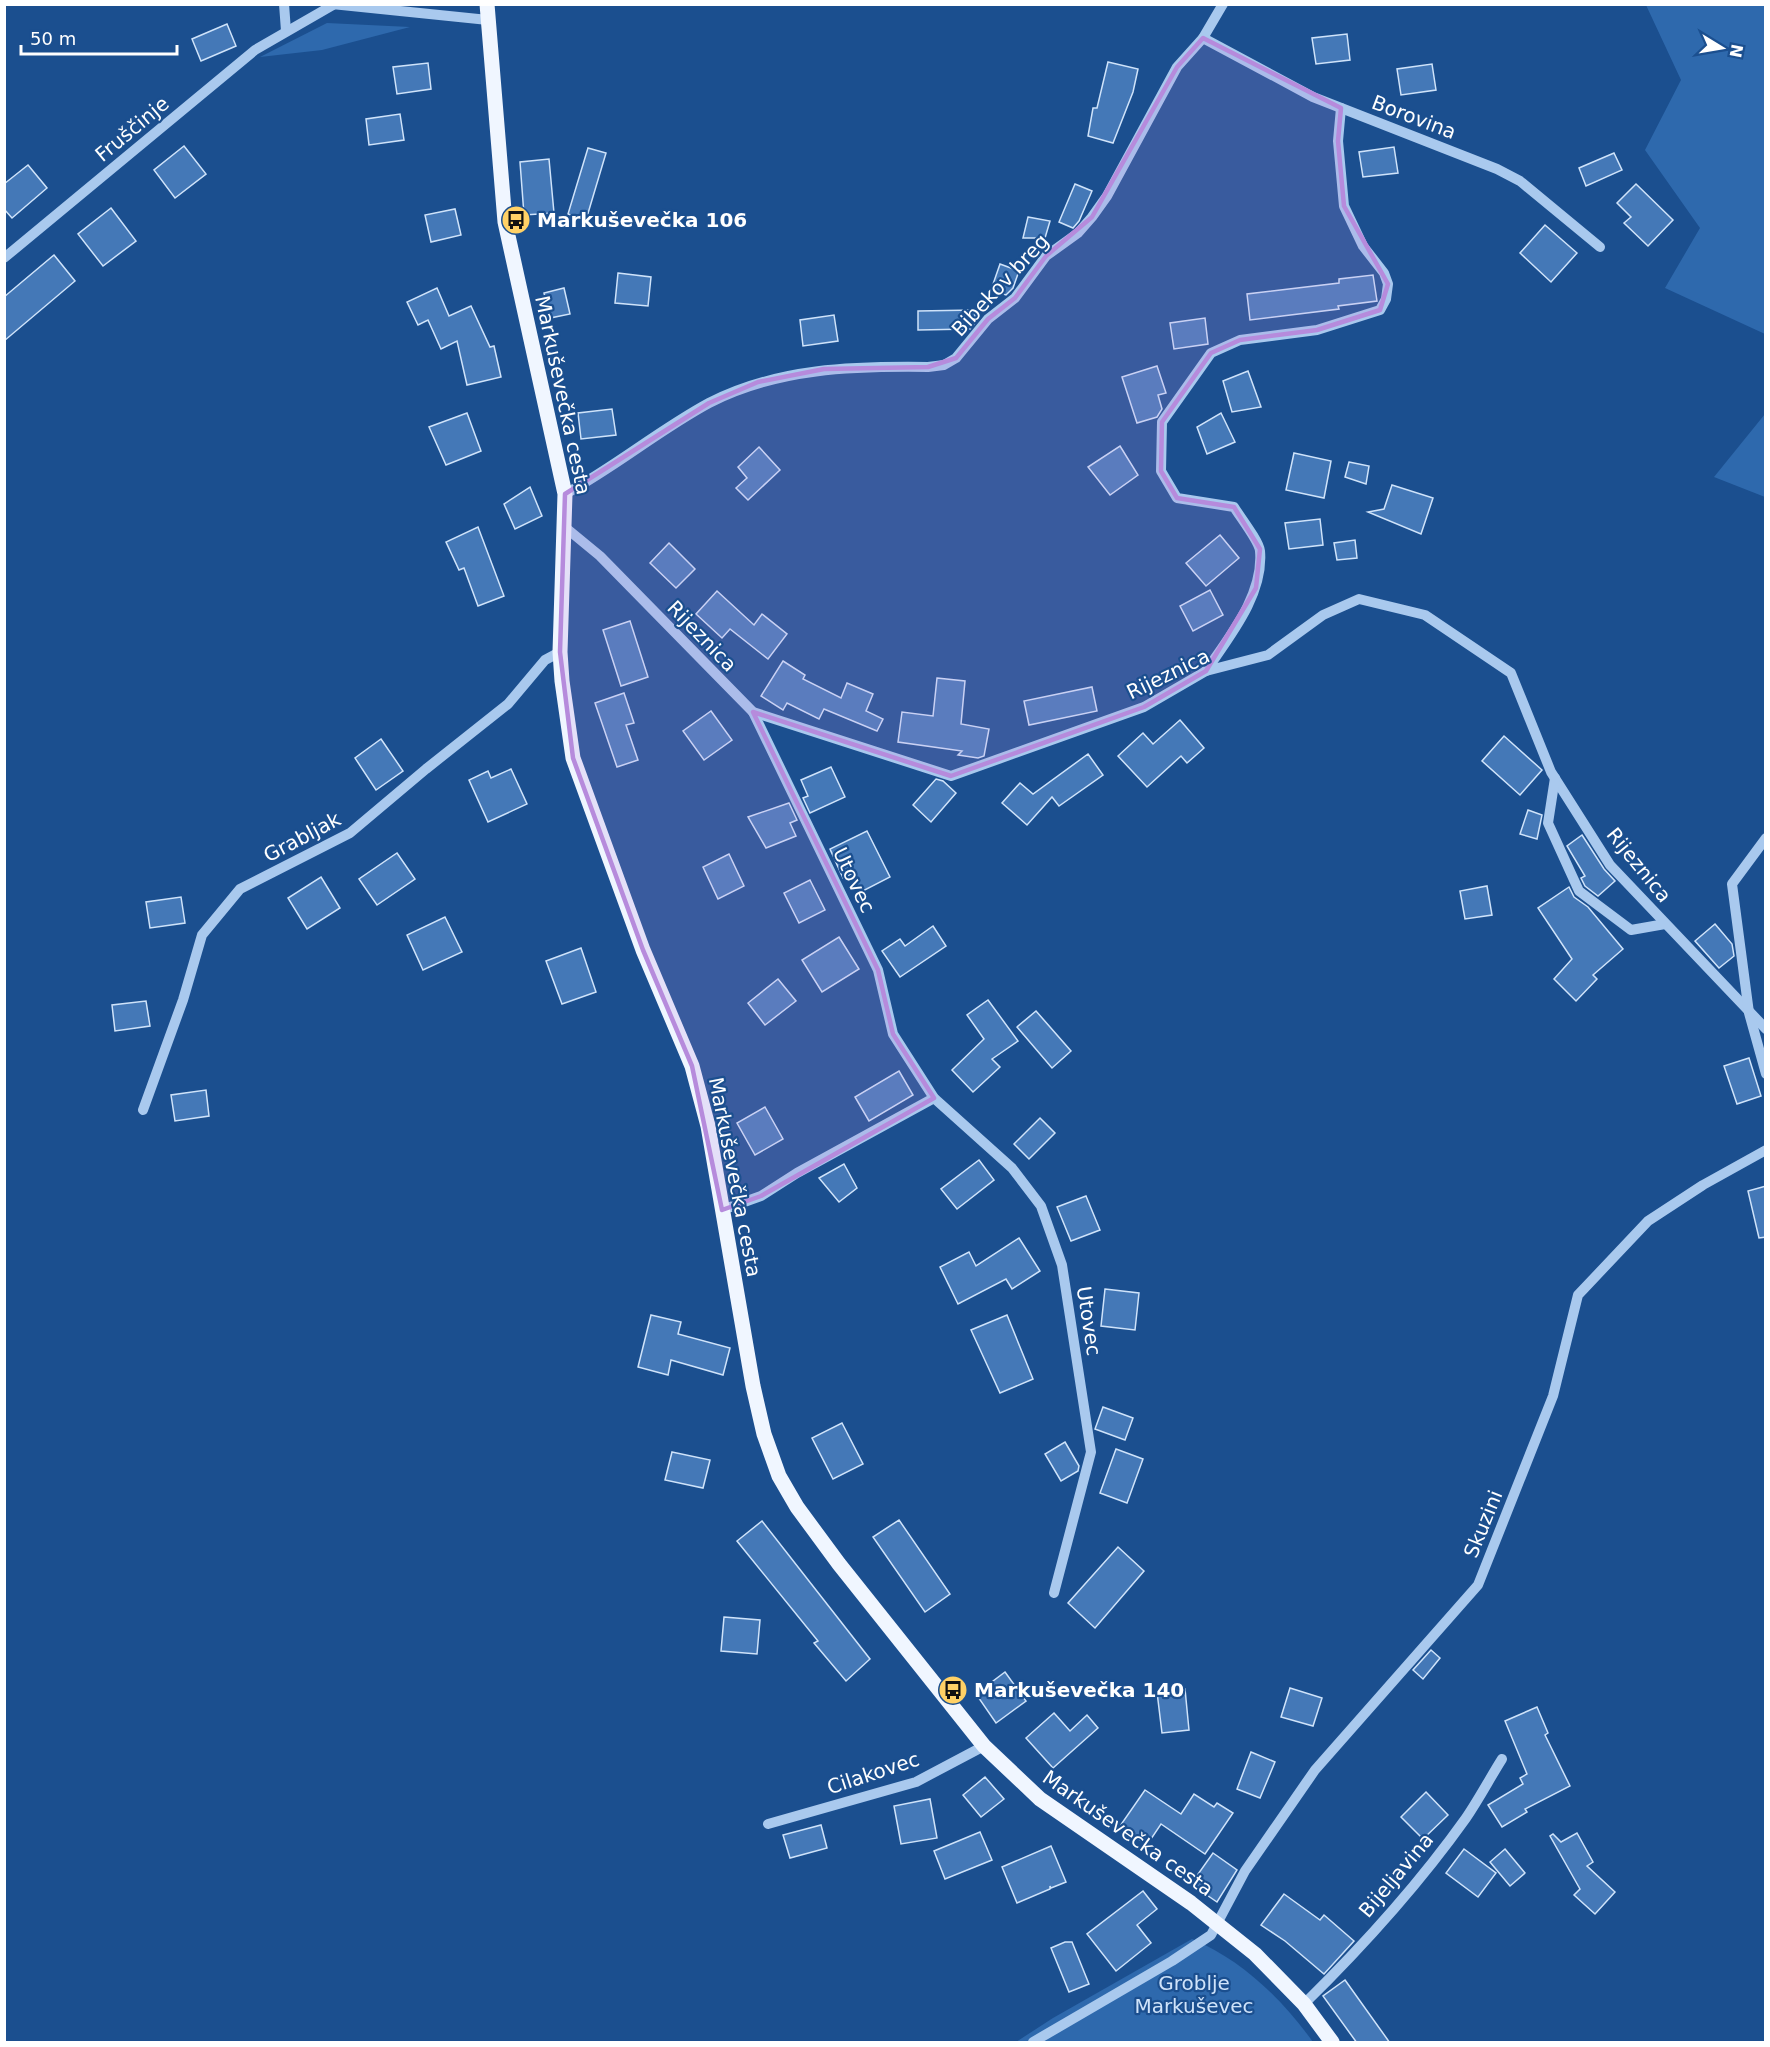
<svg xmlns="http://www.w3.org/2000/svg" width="1770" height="2047" viewBox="0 0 1770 2047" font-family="'DejaVu Sans',sans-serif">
<rect width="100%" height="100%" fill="#1b4f8f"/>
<g fill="#2e69ad">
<polygon points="1646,5 1765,5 1765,334 1665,288 1700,228 1645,150 1681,80"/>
<polygon points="327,23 410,27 322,50 260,57"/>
<polygon points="1765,414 1765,497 1714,477"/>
<path d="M1192,1939C1242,1960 1282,1999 1313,2042H1016L1053,2018Z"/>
</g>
<g fill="#4478b7" stroke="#cfe3fa" stroke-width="1.5">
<polygon points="227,24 236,46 201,61 192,39"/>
<polygon points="1347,34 1350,60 1316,64 1312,38"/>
<polygon points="1108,62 1138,69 1133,92 1113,143 1088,136 1093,108 1097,108"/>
<polygon points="428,63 431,89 397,94 393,67"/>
<polygon points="1432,64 1436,90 1401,95 1397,69"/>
<polygon points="400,114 404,140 369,145 366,119"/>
<polygon points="184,146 206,174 175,198 154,170"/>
<polygon points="1394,147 1398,173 1363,177 1359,152"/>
<polygon points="588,148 606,153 586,220 568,214"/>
<polygon points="1614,153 1622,170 1586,186 1579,168"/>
<polygon points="549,159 554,213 524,215 520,162"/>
<polygon points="28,165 47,188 12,218 4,209 4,184"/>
<polygon points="1075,184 1092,191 1079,221 1073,228 1059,222"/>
<polygon points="1636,184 1673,220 1648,246 1624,223 1631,217 1617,203"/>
<polygon points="111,208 136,241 103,266 78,234"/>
<polygon points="455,209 461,235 431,242 425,215"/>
<polygon points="1028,217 1050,221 1045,238 1023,238"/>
<polygon points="1545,225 1577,253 1551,282 1520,253"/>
<polygon points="54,255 75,281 4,341 4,297"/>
<polygon points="1000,264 1019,271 1013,288 1006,295 991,290"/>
<polygon points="618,273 651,277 648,306 615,303"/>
<polygon points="1373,275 1377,301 1338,306 1339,309 1250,320 1247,294 1339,283 1339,279"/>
<polygon points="437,288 449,316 471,306 490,347 494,346 501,377 467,385 457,341 441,349 428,320 418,325 407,302"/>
<polygon points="564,288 570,314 550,318 544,293"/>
<polygon points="975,310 975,323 970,329 918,330 918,311"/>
<polygon points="834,315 838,341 803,346 800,320"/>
<polygon points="1205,318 1208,344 1174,349 1170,323"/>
<polygon points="1157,366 1166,393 1158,395 1162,409 1157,417 1137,423 1122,377"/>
<polygon points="1248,371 1261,407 1232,412 1223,381"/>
<polygon points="612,409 616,435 581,439 578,413"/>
<polygon points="467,413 481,451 446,465 429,427"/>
<polygon points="1221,413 1235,442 1207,454 1197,427"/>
<polygon points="1120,446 1138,475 1110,495 1088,467"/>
<polygon points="759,447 780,470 748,500 736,488 747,478 738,467"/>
<polygon points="1294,453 1331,461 1324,498 1286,490"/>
<polygon points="1349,462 1369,466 1366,484 1345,477"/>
<polygon points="1392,485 1433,498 1421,534 1368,512 1384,509"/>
<polygon points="530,487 542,516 515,529 504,504"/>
<polygon points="1320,519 1323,545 1289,549 1285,523"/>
<polygon points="478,527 504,596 478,606 464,568 459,570 446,542"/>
<polygon points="1220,535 1239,558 1206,586 1186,563"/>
<polygon points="1355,540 1357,558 1337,560 1334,543"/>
<polygon points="669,543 695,569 676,588 650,563"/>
<polygon points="1210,590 1223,615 1193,631 1180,606"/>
<polygon points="717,591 754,625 762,614 787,634 768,659 730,629 722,638 696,614"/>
<polygon points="630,621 648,677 621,686 603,630"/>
<polygon points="783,661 805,675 803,679 841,698 847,683 873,694 866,711 883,719 877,731 824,709 819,719 787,703 783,710 761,696"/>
<polygon points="937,678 965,681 961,724 989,729 984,756 978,758 958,755 962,751 898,742 902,712 933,716"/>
<polygon points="1092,687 1097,711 1029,725 1024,701"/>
<polygon points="624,693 634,723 626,725 638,760 617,767 595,703"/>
<polygon points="711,711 732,740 704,760 683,731"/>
<polygon points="1180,720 1204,748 1187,763 1181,756 1147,787 1118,756 1143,733 1153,744"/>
<polygon points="1504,736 1542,770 1520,795 1482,761"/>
<polygon points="381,739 403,771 376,790 355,758"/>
<polygon points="1088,754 1103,775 1059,806 1052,797 1027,825 1002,803 1020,783 1033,794"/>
<polygon points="831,767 845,797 810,813 803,798 808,796 801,780"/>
<polygon points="511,769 527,804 488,822 469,780 488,771 491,778"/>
<polygon points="936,779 943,781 956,793 931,822 913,805"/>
<polygon points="789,803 797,820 790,823 796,836 766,848 748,817"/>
<polygon points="1528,810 1542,815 1537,839 1520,834"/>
<polygon points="867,831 890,877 859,893 853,873 843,878 830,849"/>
<polygon points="1582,835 1604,869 1615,881 1598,896 1585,886 1581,878 1585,876 1567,846"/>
<polygon points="397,853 415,879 377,905 359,879"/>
<polygon points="729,854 744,886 718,899 703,867"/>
<polygon points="321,877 340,908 307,929 288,898"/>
<polygon points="810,880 825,910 799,923 784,893"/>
<polygon points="1487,886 1492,915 1465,919 1460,891"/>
<polygon points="1569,887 1574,897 1588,907 1623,949 1593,975 1597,979 1576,1001 1554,979 1572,959 1538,908"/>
<polygon points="181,897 185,923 150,928 146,902"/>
<polygon points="445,917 462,952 423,970 407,935"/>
<polygon points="1715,924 1732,944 1734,956 1719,968 1695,941"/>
<polygon points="933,926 946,946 900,977 882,951 900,939 905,946"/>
<polygon points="839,937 859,969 822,992 802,960"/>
<polygon points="581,948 596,992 562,1004 546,961"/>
<polygon points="778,979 796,1001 765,1025 748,1003"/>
<polygon points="988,1000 1018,1041 992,1059 1000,1067 973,1092 952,1070 984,1039 967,1015"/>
<polygon points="146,1001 150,1026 115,1031 112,1005"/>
<polygon points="1036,1011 1071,1051 1052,1068 1017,1027"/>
<polygon points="1749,1058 1761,1096 1737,1104 1724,1066"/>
<polygon points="899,1071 913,1095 869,1121 855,1097"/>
<polygon points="206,1090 209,1116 175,1121 171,1095"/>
<polygon points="765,1107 783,1139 755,1155 737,1123"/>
<polygon points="1040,1118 1055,1133 1029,1159 1014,1144"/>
<polygon points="979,1160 994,1180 957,1209 941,1189"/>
<polygon points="844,1164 857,1188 839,1202 819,1178"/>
<polygon points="1766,1186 1766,1237 1759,1238 1748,1191"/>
<polygon points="1086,1196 1100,1230 1071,1241 1057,1207"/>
<polygon points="1019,1238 1040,1271 1012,1289 1006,1279 958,1304 940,1267 969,1252 976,1266"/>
<polygon points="1105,1289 1139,1293 1135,1330 1101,1326"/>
<polygon points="651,1315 681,1322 678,1334 730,1348 723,1375 671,1360 668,1375 638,1367"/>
<polygon points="1007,1315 1033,1379 1000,1393 971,1330"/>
<polygon points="1103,1407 1133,1418 1125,1440 1095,1429"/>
<polygon points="842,1423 863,1464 833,1479 812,1438"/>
<polygon points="1065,1442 1079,1466 1078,1471 1061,1481 1045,1454"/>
<polygon points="1116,1449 1143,1459 1127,1503 1100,1493"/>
<polygon points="672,1452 710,1460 703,1488 665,1480"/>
<polygon points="899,1520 950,1594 925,1612 873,1537"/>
<polygon points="762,1521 870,1659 846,1681 814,1643 818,1641 737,1541"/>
<polygon points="1118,1547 1144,1571 1095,1628 1068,1603"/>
<polygon points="724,1617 760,1620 757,1654 721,1651"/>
<polygon points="1431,1650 1440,1658 1423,1679 1413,1670"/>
<polygon points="1005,1672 1026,1701 996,1723 976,1694"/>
<polygon points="1290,1688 1322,1698 1313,1726 1281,1717"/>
<polygon points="1185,1689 1189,1730 1162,1733 1157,1692"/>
<polygon points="1537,1707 1548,1733 1545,1735 1570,1786 1525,1809 1527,1812 1502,1827 1488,1805 1523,1784 1520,1778 1527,1774 1505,1721"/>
<polygon points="1054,1713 1070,1731 1087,1715 1098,1728 1053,1768 1026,1738"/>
<polygon points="1251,1752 1275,1762 1260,1798 1237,1789"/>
<polygon points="985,1777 1004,1799 981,1817 963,1795"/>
<polygon points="1145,1790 1181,1814 1194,1794 1214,1807 1217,1803 1233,1813 1205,1854 1161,1824 1147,1845 1120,1826"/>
<polygon points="1426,1792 1448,1815 1423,1839 1401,1817"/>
<polygon points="930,1799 937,1838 901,1844 894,1806"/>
<polygon points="821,1825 827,1848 790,1858 783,1835"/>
<polygon points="980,1832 992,1860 945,1879 934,1851"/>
<polygon points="1577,1833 1593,1862 1587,1866 1615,1892 1595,1914 1574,1895 1580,1889 1550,1836 1553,1834 1561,1842"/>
<polygon points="1051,1846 1066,1882 1051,1888 1050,1886 1050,1889 1017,1903 1002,1867"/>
<polygon points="1464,1849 1496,1873 1478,1897 1446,1873"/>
<polygon points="1505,1849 1525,1873 1510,1886 1490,1862"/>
<polygon points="1213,1853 1237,1870 1217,1902 1191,1884"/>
<polygon points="1143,1891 1157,1909 1137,1925 1151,1943 1116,1971 1087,1934"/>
<polygon points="1284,1894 1320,1920 1324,1915 1354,1941 1324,1974 1285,1941 1261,1925"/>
<polygon points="1065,1942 1072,1942 1089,1984 1069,1992 1051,1948"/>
<polygon points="1345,1980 1390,2043 1357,2043 1323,1996"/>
</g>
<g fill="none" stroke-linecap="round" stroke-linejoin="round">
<g stroke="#a9c9ee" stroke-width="10">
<polyline points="284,4 286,31"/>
<polyline points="332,4 488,20"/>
<polyline points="1203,38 1313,97 1497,169 1520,181 1600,247"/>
<polyline points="4,258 255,50 333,5"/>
<path d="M565,494C615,467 659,430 709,403C777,368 853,366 928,367L944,365L956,358L988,319L1015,298L1046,256L1078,233L1092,217L1107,196L1177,67L1203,38L1223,4"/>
<polyline points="566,528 600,556 753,712 951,776 1144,707 1206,671 1268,655 1323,615 1359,599 1425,615 1511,673 1551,772 1610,865 1766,1029"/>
<path d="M1206,671C1229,637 1264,595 1260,551C1259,541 1240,517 1234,507L1177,498L1161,471L1162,422L1211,353L1240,340L1317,330L1380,310L1386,299L1388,284L1384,273L1363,246L1344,206L1338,141L1341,108"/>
<polyline points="753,712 878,970 893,1034 934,1098 1012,1168 1041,1206 1062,1265 1091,1452 1054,1593"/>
<polyline points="1555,778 1548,823 1579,891 1631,930 1665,924"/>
<polyline points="1766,838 1732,884 1749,1013 1766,1074"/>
<polyline points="143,1110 183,1000 202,935 240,889 350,833 426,769 508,704 545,660 560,652"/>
<polyline points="722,1210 761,1196 797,1173 934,1098"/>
<polyline points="768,1824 916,1782 984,1746"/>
<path d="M1304,2004C1362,1947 1419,1884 1466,1818C1479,1799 1490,1778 1502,1759"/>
<polyline points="1033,2042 1172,1961 1211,1935 1245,1871 1315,1770 1478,1585 1553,1396 1578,1295 1648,1221 1703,1185 1766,1150"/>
</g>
<polyline stroke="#f0f6ff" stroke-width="15" points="487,4 505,222 565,494 560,652 562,681 573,758 643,950 692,1066 708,1126 753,1386 764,1434 779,1476 797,1507 839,1564 984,1746 1040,1799 1191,1903 1255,1954 1304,2004 1332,2042"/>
</g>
<path fill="#b68bdc" fill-opacity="0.2" stroke="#b68bdc" stroke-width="4.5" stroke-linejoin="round" d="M1203,38L1341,108L1338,141L1344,206L1388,284L1380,310L1317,330L1240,340L1211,353L1162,422L1161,471L1177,498L1234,507L1260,549L1256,588L1206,671L1144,707L951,776L753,712L878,970L893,1034L934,1098L761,1196L722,1210L692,1066L643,950L573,758L560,652L565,494L709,403L758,382L824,369L928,367L956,358L988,319L1015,298L1046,256L1092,217L1177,67Z"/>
<defs>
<g id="bus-disc" transform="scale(1.5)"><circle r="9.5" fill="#ffd166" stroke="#1b4f8f"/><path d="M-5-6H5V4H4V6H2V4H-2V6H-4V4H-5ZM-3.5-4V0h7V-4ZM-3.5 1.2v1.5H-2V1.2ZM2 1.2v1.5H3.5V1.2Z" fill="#111"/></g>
</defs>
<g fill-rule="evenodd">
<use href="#bus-disc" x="516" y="220"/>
<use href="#bus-disc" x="953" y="1690"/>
</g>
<g text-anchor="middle" stroke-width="4.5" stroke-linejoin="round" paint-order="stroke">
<g font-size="20" fill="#fff" stroke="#1b4f8f">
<text transform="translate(1414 117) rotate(21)" y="7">Borovina</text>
<text transform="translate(132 129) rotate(-40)" y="7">Fruščinje</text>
<text transform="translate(1000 285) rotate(-47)" y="7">Bibekov breg</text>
<text transform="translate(563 395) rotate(78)" y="7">Markuševečka cesta</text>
<text transform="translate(702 636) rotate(46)" y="7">Rijeznica</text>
<text transform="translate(1168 674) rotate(-26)" y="7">Rijeznica</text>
<text transform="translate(302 837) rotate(-28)" y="7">Grabljak</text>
<text transform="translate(1639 865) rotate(51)" y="7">Rijeznica</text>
<text transform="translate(854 880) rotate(64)" y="7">Utovec</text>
<text transform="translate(735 1177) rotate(79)" y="7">Markuševečka cesta</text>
<text transform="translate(1089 1321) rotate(81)" y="7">Utovec</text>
<text transform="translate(1483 1524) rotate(-68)" y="7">Skuzini</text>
<text transform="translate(873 1773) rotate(-18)" y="7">Cilakovec</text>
<text transform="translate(1128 1833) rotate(35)" y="7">Markuševečka cesta</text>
<text transform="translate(1396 1875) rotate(-50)" y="7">Bijeljavina</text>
</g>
<g font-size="20" font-weight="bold" fill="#fff" stroke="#1b4f8f" text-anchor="start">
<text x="537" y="227">Markuševečka 106</text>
<text x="974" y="1697">Markuševečka 140</text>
</g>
<g font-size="20" fill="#cfe3fa" stroke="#1b4f8f">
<text x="1194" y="1990">Groblje<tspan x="1194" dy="23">Markuševec</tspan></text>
</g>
</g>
<rect width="1770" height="2047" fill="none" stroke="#ffffff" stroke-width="12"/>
<g transform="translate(1722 48) rotate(101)" stroke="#1b4f8f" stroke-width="4.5" paint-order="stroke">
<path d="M0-4.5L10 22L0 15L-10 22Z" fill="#ffffff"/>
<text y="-9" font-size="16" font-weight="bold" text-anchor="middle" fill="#ffffff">N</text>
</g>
<path d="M21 45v9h156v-9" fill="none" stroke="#ffffff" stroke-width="3"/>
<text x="30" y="45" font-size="18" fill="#ffffff" stroke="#1b4f8f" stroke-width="4.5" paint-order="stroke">50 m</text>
</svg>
